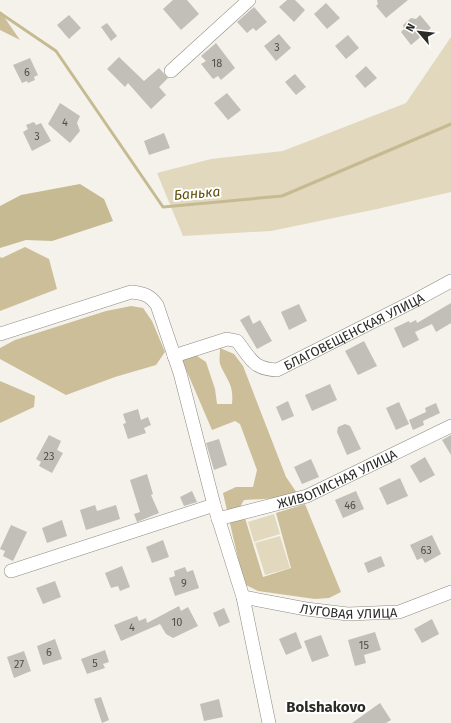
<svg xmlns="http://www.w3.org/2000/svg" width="451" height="723" viewBox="0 0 451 723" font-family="'Fira Sans',sans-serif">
<rect width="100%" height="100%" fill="#f4f2ea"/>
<g fill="#e1d8bd">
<polygon points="451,37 451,192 377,209 271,231 183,236 157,173 211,159 283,151 406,103"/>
<polygon points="274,514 280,534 254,542 248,522"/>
<polygon points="280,536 290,568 265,575 255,543"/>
</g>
<g fill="#cbbe98">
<polygon points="0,11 20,40 0,30"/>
<polygon points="25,247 49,259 57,289 0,311 0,257 2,258"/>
<polygon points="131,306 143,308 152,321 165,352 156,365 115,377 66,395 0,359 0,348 15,340 106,311"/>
<path d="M220,348L234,354L243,366L286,477L297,493L281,498L244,500L241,505L263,577L291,568L276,513L305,504L341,592L329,598L315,599L258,591L244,584L223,493L236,487H253L257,470L240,424L235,421L212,430L182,360L194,354L206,362L215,389L217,404H232C234,384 227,381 220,364C219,360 220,353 220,348Z"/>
<polygon points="0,381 35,396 34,407 0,423"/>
</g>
<polygon fill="#c6ba93" points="80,184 104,199 113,221 52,241 26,240 0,248 0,206 21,195"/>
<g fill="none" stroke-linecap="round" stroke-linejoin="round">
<polyline stroke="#c6ba93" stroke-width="3" points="0,13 56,51 163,207 282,196 451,124"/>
</g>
<g fill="#c1bfb8">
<polygon points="173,0 187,0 199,14 181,30 163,9"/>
<polygon points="287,0 295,0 305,10 294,22 279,7"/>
<polygon points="377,0 408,0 386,18 376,6 378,4"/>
<polygon points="326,3 340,18 327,29 314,14"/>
<polygon points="254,7 267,22 256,31 253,28 247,33 237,22"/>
<polygon points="69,15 81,28 69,39 57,25"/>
<polygon points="420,15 431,28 411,45 401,32 404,29 403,25 411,18 416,19"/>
<polygon points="107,23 117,36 111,41 101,27"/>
<polygon points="279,34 291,48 276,61 264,46"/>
<polygon points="348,35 359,48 346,59 335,46"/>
<polygon points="216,43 235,68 221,80 218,76 213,79 201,64 206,61 201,56"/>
<polygon points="119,57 144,81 159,68 168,78 159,87 166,95 151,109 128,83 125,87 107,69"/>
<polygon points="30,58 38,75 34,77 35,80 28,83 27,81 22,83 13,65"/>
<polygon points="366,66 377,78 365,88 355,76"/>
<polygon points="295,74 306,87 296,95 285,82"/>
<polygon points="227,93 241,110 228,120 214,103"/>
<polygon points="60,103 80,116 77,123 80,131 70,143 48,124"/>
<polygon points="34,122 36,125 41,123 51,141 32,151 23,132 28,129 26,125"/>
<polygon points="164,133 170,148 149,155 144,141"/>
<polygon points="451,303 451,323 436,332 432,324 415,332 419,340 403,348 394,328 409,321 410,323 416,320 417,323"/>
<polygon points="299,304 307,321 289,330 281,312"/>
<polygon points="249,315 253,324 260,320 272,341 257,349 240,320"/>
<polygon points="364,341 377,366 358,375 345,351"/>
<polygon points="330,384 337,400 312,411 305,395"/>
<polygon points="288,401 294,416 282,421 276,407"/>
<polygon points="399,402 409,424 396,430 386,408"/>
<polygon points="436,403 440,413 423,421 424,425 413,430 409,420 426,412 425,408"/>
<polygon points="138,409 141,420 148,417 151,425 144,428 146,433 128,439 123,424 126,423 123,414"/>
<polygon points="345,424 350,426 361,449 347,455 337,432 338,427"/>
<polygon points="49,435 61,441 57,450 63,453 52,473 39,466 41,462 36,459"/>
<polygon points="451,435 451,455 442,440"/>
<polygon points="219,439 227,465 214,470 206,443"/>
<polygon points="425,457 435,475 420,483 410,466"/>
<polygon points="311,459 319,477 302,484 294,467"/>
<polygon points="147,474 153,494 151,495 159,513 137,522 134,514 140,512 130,480"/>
<polygon points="400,478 408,496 387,505 379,488"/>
<polygon points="192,491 197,502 184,506 180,497"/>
<polygon points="356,491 364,509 343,518 335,500"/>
<polygon points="95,505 97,511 116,505 120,519 86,530 80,510"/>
<polygon points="62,520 67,536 47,543 42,528"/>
<polygon points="11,525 27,532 13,561 3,556 5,551 0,549"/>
<polygon points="432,535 441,554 425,563 422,558 417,560 410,545"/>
<polygon points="163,540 169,557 152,563 146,547"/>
<polygon points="381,556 385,566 368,573 364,563"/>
<polygon points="122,566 130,587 120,591 118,586 111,588 105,573"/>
<polygon points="185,567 187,572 193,570 199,588 175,596 169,578 175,576 174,571"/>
<polygon points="55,581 61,597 43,604 36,588"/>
<polygon points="179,606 181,611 188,607 198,626 173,638 166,634 160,624 121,641 114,625 137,616 139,621 146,618 147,623"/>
<polygon points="224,608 230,622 219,627 213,613"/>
<polygon points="432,619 439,634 422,643 414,629"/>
<polygon points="296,632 302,648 286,655 279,639"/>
<polygon points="375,632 381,650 364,655 366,663 355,666 348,640"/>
<polygon points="321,635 329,656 312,662 304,641"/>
<polygon points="55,639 62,659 43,665 37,646"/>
<polygon points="105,650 109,662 103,664 105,668 87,674 81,659"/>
<polygon points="24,651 31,671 14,678 7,657"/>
<polygon points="101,697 109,720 102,723 94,699"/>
<polygon points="219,699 223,717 204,721 200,704"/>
<polygon points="380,703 391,720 386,723 352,723"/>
</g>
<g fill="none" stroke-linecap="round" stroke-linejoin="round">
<g stroke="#8d8b84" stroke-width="14">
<g id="minor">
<polyline points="171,71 249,0"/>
<path d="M0,334L131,292C143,293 150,295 157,305L180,373L214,505L243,597L269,723"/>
<path id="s1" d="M174,356L227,339L237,341C251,359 253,369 277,370L416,300L451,281"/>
<path id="s2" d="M218,519L307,496L451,426"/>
<polyline points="11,571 214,505"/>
<path id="s3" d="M243,597L306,609L348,614L399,612L451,592"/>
</g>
</g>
<use href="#minor" stroke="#fff" stroke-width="13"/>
</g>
<g text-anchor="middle" stroke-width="4" stroke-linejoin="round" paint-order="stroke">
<g font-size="11" fill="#50504c">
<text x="277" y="51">3</text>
<text x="217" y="67">18</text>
<text x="27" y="76">6</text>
<text x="65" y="126">4</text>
<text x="37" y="140">3</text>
<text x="49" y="460">23</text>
<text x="350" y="509">46</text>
<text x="426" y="554">63</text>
<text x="184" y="587">9</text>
<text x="177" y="626">10</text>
<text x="132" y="631">4</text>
<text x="364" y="649">15</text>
<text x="49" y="656">6</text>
<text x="95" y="667">5</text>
<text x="19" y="668">27</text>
</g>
<g font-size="13" fill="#2b2b28" stroke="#fff">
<text dy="5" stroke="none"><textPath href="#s1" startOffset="204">БЛАГОВЕЩЕНСКАЯ УЛИЦА</textPath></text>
<text dy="5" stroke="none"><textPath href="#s2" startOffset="126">ЖИВОПИСНАЯ УЛИЦА</textPath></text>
<text dy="5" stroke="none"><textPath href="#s3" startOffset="107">ЛУГОВАЯ УЛИЦА</textPath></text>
</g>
<g font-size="14" font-style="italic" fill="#604e0a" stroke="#fff">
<text transform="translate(197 193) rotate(-5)" y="5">Банька</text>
</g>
<g font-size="15" font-weight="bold" fill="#2b2a24" stroke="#fff">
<text x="326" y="712">Bolshakovo</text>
</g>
</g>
<g transform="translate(419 32) rotate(298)" stroke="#ffffff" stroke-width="3" paint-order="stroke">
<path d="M0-3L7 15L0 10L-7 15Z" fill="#2b2b28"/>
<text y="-6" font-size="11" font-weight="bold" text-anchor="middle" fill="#2b2b28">N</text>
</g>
</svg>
